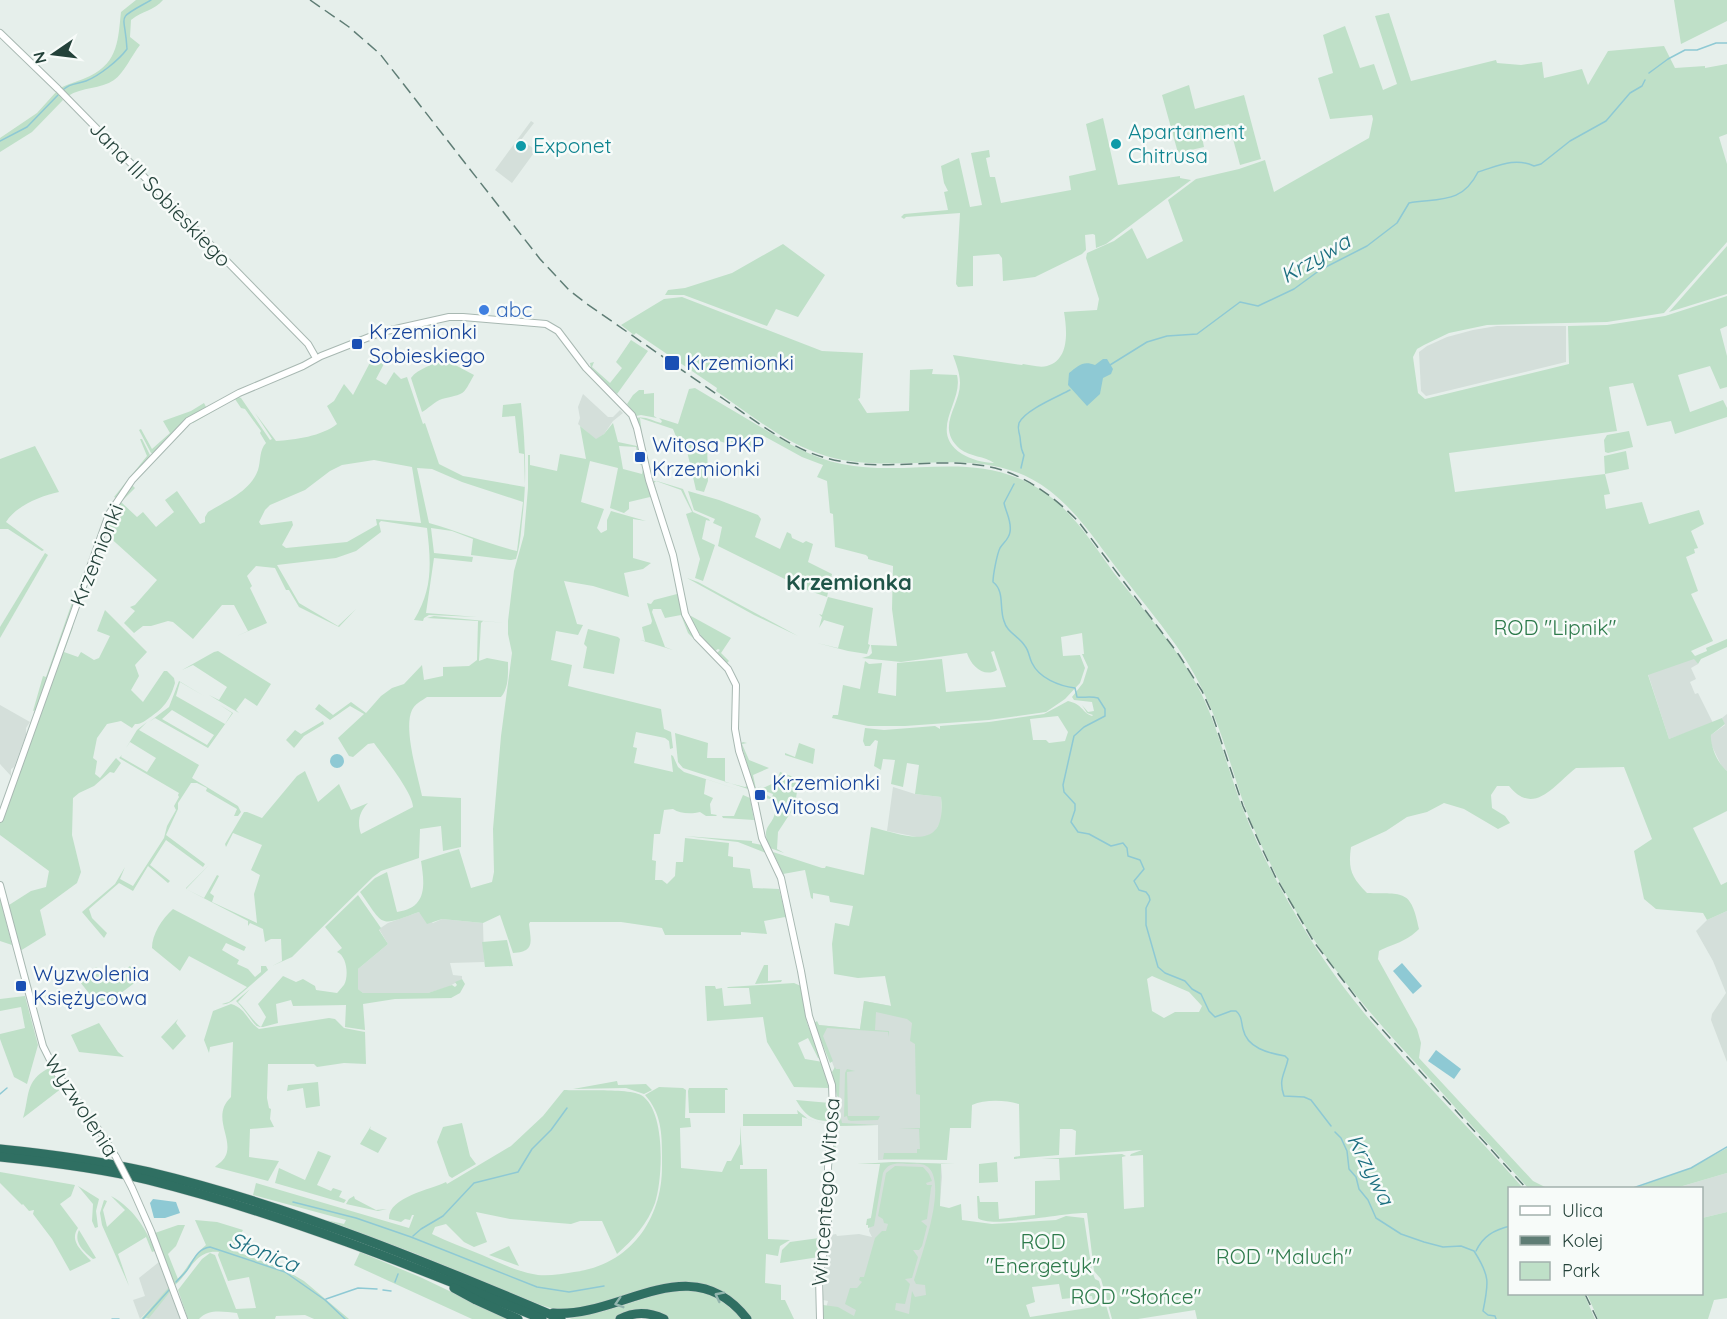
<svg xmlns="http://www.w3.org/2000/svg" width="1727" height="1319" viewBox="0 0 1727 1319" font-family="Quicksand,sans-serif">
<rect width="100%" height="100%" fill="#e6efeb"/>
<g fill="#d4dfda">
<polygon points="531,121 534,123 521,140 536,150 512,183 495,170"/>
<polygon points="1497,326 1566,326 1566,362 1426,396 1421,391 1419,352 1427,346 1447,337 1473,330"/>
<polygon points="583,394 608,417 613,417 620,410 623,413 613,421 604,434 596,440 578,424 580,418 578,407"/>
<polygon points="1694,658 1698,664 1691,668 1696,679 1690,682 1695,694 1698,693 1713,723 1669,739 1648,674"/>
<polygon points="0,705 30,722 26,728 26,735 14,767 11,769 11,776 0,764"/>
<polygon points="1727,714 1727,771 1722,767 1710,742 1711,735 1725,725 1722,718"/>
<polygon points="893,787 915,794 941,797 942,819 934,833 922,838 887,831"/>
<polygon points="1727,911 1727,1062 1711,1020 1712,1014 1726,993 1713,961 1696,931 1707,920"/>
<polygon points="419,912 433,923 442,919 483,923 484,962 450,963 453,975 462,976 462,979 448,987 428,993 363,993 358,989 358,969 388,944 379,929 388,923"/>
<polygon points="864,1001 919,1011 923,1159 878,1160 878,1125 838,1126 837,1075 818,1025 860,1029"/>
<polygon points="893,1162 941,1164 942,1177 930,1319 823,1319 828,1301 823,1300 824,1271 831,1235 836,1234 837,1236 859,1234 872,1237 869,1231 881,1164"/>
<polygon points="1727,1173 1727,1212 1702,1218 1702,1188 1676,1188"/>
<polygon points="159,1262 169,1288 140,1319 133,1300 145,1296 139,1278"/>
<polygon points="170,1292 181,1319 147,1319 168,1294"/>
</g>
<g fill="#bfe0c8" fill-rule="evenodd">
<path d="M136,0H163C154,11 143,10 131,20L130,37L140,45C132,55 124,73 114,80C101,89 82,87 68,96L60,88C70,83 80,81 90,76C119,62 118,38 121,12Z"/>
<polygon points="1674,0 1727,0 1727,21 1681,44"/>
<path d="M1389,13L1411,81L1496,60L1497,63L1521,65L1542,62L1544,78L1582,69L1588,85L1608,51L1664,46L1675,68L1705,66V68L1727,64V134L1719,137L1727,164V242L1664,313L1607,322L1487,325L1449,333L1424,345L1417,349L1413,357L1418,393L1425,399L1569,364L1568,326L1607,325L1665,316L1727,296V326L1720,329L1727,356V387L1720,389L1710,366L1678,375L1690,412L1723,400L1727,408V417L1675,434L1671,421L1647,426L1633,383L1609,387L1617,431L1449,453L1455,492L1605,474L1604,456L1626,451L1629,469L1605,474L1610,494L1604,495L1606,509L1642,502L1649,524L1699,510L1704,524L1691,531L1698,548L1694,549L1695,553L1686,557L1698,591L1691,594L1713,641L1691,651L1695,656L1707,651L1706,648L1727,639V647L1701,659L1698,664L1694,659L1648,675L1669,739L1722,718L1725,724L1711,735C1710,746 1718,764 1727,771V811L1693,828L1721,885L1727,882V911L1707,920L1703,913L1656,909L1644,899L1634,851L1652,839L1624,767L1576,768C1554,785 1534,817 1509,786H1497L1491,795L1492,808L1505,816L1510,823L1498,829L1464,809L1444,803L1427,812L1407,817L1386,831L1351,847C1348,869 1351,877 1367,893C1404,894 1411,889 1419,929C1406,942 1395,943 1379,951L1378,959L1417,1029L1421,1043L1419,1058L1533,1181L1547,1188H1528C1493,1149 1457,1110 1422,1070C1375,1019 1329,968 1294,908C1277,878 1261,846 1248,815C1232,773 1222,728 1202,689C1183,649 1152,614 1125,579C1101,549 1081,515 1050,491C984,439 900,478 826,456C785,444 750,414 716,391L717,388L636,333L634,335L621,325L664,299L682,297L822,351L863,353L860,398L858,399L867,413L909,411L910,370L933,369L932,374L957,375C964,402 927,431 962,454C970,459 984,463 994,463C985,456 970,457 960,449C935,427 960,407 960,383C960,373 956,364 953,355L1022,365L1023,364C1030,365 1040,368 1047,366C1070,360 1067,330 1064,312L1097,310L1099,299L1086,258L1087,253L1114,241L1132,228L1147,259L1183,241L1168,200L1196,179L1239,169L1265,160L1274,192L1369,138L1373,119L1372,115L1330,119L1318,78L1333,73L1323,35L1345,26L1360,68L1374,64L1383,90L1397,84L1375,16Z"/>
<polygon points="1189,85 1195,109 1244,95 1261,159 1240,165 1229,124 1201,132 1204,147 1178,153 1162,95"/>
<polygon points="56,92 63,100 32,132 0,152 0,138 37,113"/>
<polygon points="1103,118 1118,185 1180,176 1180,178 1191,180 1106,244 1096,248 1095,235 1093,234 1085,235 1086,250 1082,254 1035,277 1003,281 1002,258 999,254 973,256 973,286 958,287 956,284 960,213 906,217 904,219 901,217 904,214 948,210 944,192 948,191 944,183 941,166 959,158 970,207 982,205 971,153 989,150 990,157 986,158 990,177 995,177 1001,203 1071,190 1069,176 1096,170 1086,124"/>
<polygon points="783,244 825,275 798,317 776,309 767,326 684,295 665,295 668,290 685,288 732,273"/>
<polygon points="1727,246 1727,294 1669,312"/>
<polygon points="631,340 648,351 617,394 591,368 590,363 594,362 592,367 610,383 622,368 616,362"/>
<path d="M375,353L386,360L376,379L386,385L394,372L401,379L407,377L423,424L425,423L439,464L463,476L525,487L524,454L519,453L515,416L502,417L503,405L521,403C525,440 527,475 523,512C521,528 521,543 516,559L511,560L471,555L473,539L452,531L431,528L434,553L473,557L472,562L434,558L426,613L477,617L429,615L424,618L423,621L414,620C433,589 431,563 427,528L381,521L379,523L381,532L356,551L336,558L277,565L299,603L338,626L356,609L339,627L299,607L289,590H286L275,568L256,566L247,576L252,586L250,588L267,623L237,636L248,631L234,605H222L193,639L173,622L168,621L151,626H143L134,633L124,623L135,611L130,607L135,605L157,580L106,534L104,537L103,536L113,512L132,485L135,488L121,502L137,517L143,512L156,527L174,512L165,500L177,491L200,524L205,522V517L208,512C226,501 250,492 258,470C261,461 259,450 266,443L260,433L261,431L245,409L241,408L235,399L193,423L190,422L237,396L241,398L270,440L272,439L255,413L276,441C295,440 322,436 337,424L327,406L334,401L344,384L353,395ZM374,460L412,467L421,523L376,519L377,525L347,542L286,548L282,545L293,525L292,521L261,525L259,522L265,510L270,505L305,490L330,471L342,465ZM417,468L432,469L462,482L523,502L517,551C487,544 459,531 429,523Z"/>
<path d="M442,358L474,375C462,397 465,393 442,399C435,401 428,409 422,412L411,378C418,368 433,366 442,358Z"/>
<path d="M695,388C716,401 738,413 759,426C786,442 811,458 842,464C912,478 975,448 1041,490C1072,510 1093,544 1114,573C1144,611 1179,649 1201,693C1219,730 1228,771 1243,809C1261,855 1285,898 1311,940C1368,1031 1453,1108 1523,1188H1510V1294H1584L1595,1319H1197L1195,1310L1138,1319H1112L1101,1279L1094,1271L1087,1213C1066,1212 989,1229 978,1218L977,1196H979L980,1202H998L999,1219L1035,1215V1181L1060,1180L1059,1159H1042L1122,1154L1126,1156L1122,1157L1124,1209L1144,1207L1143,1155L1130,1156L1131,1154L1142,1150L1075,1155L1076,1131L1072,1129H1060L1059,1155L1014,1159V1157L1020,1156L1019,1104C1006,1100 985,1099 972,1105L971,1128H950L947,1160L883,1159L884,1153H917V1149H920L919,1129H899L920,1128V1095L916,1094L915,1044L910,1041L912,1023L907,1019L876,1012L875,1030L889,1031V1037L888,1032L827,1028L823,1036L833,1061L830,1063L814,1023L817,1021L819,1025L860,1029L864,1001L891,1006L885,976L858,978L834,974L832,944L835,923L849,926L853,906L830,902L829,896L813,893V899L811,898L805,870L783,874L773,852L822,868H825L826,866L864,875L871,827C907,836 947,853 941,797L915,794L919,765L907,763L903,787L891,784L895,760L883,759L881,770L874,766L878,741L875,740L870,746H865L863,741L865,728L884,730L935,726L940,729V726L989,722L1044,714L1068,701C1083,704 1082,713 1092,716L1093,715L1087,713L1082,705L1088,712L1094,711L1092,702L1074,700L1072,697L1083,683L1088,667L1082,654H1084L1082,633L1061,637L1063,656L1080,655L1085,668L1080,683L1065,699L1046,712L989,720L905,726H868L832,718L833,715H838L843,685L860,689L865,661L869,664L882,663L878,693L896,696L897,663L942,659L946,692L1006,687L994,651L991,652L997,670C984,678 971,666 967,653L901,662L862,658L869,656L872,653L871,645L897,646L892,609L893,566L868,559V557L866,555L835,547L833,514L830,513L827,481L817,477L823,465L802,457L762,435L756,453L713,439L711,442L707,441L708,481L704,492L696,490L684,438L677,439L673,429L640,418L643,443L637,418C645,416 653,421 661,423L662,421L659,418L678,424L689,389ZM1058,716L1068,732L1065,741L1049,743L1046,740H1033L1030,719ZM1152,976L1189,992L1202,1006L1199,1012H1175L1164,1018L1152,1011L1147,979Z"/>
<polygon points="639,390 644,390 644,394 654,393 654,416 657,418 641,415 636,416 627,404 633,395"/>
<path d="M204,403L206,407C184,420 168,436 153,453H151L139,430L141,429L152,449L170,433L163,421L191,411Z"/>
<path d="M613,423L618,442L637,446L642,464L640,465L636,447L619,446L623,469L642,474L643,469L652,499L650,497L629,502V509L624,513L632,516L610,508L618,468L590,461L581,502L604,509L597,528L601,533L607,530V520L611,511L646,521L633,519V558L651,563L643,569L624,573L629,597L593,586L564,581L577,624L583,625L578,635L556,631L551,660L572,665L568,686L661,709L664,729L671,732L673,748L670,749L669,741L665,738L636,732L633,747L637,748L634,763L673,772L671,755L673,756L678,767L684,772L749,793L706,779L704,794L713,798L710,804L711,814L717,815L716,816H706L700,812C692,814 680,814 673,809L664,810L660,834H654L652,860L656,861L655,880H662L667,884L675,876L676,862H683L685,838L729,843L728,856L733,857V867L750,869L753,888L779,889L787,920L785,917L764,921L767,934L741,932V935H665L662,928L621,922H530L529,924C531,942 535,952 513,953L500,915L483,923L442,919L427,924L419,912C378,927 385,927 360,892L375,878L387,872L397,912C427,908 425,886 421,861L459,849L471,888L492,882L494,872L493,829L501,736L512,653L508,634V621L514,571L524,535L528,488V455H530V465L557,471L560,454L586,459L580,426L596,439L604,434Z"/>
<polygon points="1629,431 1633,447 1608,453 1605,452 1604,440 1607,435"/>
<polygon points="140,439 142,439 150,455 116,498 114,497 147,456"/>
<path d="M35,446L59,492C40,496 16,506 6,522L44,550L42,551L8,529H0V459Z"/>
<polygon points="654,481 657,481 683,489 693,512 709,519 710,521 706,520 702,539 715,545 703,581 695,578 700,559 686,514 692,512 681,490 656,481 654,483 660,503 653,482"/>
<polygon points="688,491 719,500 758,515 761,519 755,537 780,549 787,532 791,534 792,538 803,543 806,541 813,544 808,562 832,574 827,597 807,590 718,546 722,527 713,523 715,519 694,510"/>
<polygon points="45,553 48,555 0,638 0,627"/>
<polygon points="672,562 683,618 697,642 688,633 681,615 665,618 661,609 653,609 652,612 665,647 673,650 640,640 645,641 642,627 651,624 652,621 647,603 651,604 654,600 677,594"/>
<polygon points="82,574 84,576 36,710 33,711 43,676 46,677"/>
<polygon points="687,578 698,582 798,636 754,615"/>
<polygon points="828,597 873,608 868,644 870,645 867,654 848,651 817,643 838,648 844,626 824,620 819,628 822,617 819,614 822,615"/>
<path d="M105,610L147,652L135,665L139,676L131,690L143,702L164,671H167L174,678L175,683C170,700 164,708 149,718C143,722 141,724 135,724L132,728L121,721L107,724L97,738L93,758L97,761L95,774L100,778L116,758L121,763L114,773L110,772L94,786L79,793L73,798L72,835L81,872L77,883L40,910L46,935L20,951L9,905L31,891L46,887L49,871L0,835V823L71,625L73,627L64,652L78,657L81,652L94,660L99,658L110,636L97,631Z"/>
<path d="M434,616L505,623L483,621L481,623L479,661L487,658L508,662C508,673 509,688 501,697H427C421,701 415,704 412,710C403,729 418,776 422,796L461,798V847L443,851L441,826L420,829L419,858L381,871L373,877L292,957L272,966L282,961L281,939H271L265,942L263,929L250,923L248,926V921L186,889V888L209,865L186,889L204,898L217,875L219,876L210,893L214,896L212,902L257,923L254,894L260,875L251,870L262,845L233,833L226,847L225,844L244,812H247L262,818L297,776L305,771L318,802L339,784L351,810L368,803C359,812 357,822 361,834L413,807C413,793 384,757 374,743L368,744L353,757L349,756L338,738L364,714L350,706L330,720L315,709L319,704L333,715L351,702L366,713L381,696L392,688L404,684L422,665L424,680L443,676V667L469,666L477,660L478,621L427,618Z"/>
<path d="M691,616L731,638L721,653L729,661L727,663L717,653L720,650L718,649L715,651C705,641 696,631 690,617Z"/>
<polygon points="588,629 618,637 620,639 614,674 583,668 587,647 584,644"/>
<polygon points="218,651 271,684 257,706 245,698 236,710 239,713 209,695 219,700 227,687 193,665 182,670 214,652"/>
<path d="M179,681L204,696L180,682L176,696L225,724L232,713L220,705L233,713L208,748L155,718L149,722L169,707ZM172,710L214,735L207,745L162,719Z"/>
<polygon points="323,721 324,724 304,736 294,748 286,740 295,730 301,734"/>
<polygon points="147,722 139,730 199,765 192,778 238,806 241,812 238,816 234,816 237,809 206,791 207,788 197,783 191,783 178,803 178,809 166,835 205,864 203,867 166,840 150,865 170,881 168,883 148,866 133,891 119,883 89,909 92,918 107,933 104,938 82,912 115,884 125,867 120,879 133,886 164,838 167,826 176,810 174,806 179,797 178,795 179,793 119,758 122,755 121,757 147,772 156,758 130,742 126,748 137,730"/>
<polygon points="675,733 708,743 707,758 725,758 725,782 745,787 747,786 734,745 748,789 683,768 678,762"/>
<polygon points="743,742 747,743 742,744 749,760 769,768 753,775 756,789 763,785 755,790 742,747 741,743"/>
<polygon points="799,743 815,749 813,764 785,755 785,753 795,757"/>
<polygon points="780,772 799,779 797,789 777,781"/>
<path d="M774,783L783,784L797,791L795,806L778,832L777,849L784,853L770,848C758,823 777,827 775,806L770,799L761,797L763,794L759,792L757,794L758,792L760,791L772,798L773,794L765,791L763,788Z"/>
<polygon points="743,795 750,798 754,820 723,818 722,816 734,816"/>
<polygon points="685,836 752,841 752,843 762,845 766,853 738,842"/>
<path d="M358,895L381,928L379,930L388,944L358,969V989L363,993H428L452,985L455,987L457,985L455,982L462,979L465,984L460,993L451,998L395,999L363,1004L365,1030L345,1027L346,1005L293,1006L291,1000L276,1004L278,1023L263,1027C261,1027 259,1027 257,1026C256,1026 255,1024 253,1022C248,1015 243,1008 236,1001L250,989L238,1002C246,1009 253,1022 261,1027L266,1017L258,1004L283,976L296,982L303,979L315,986L316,990L337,993C338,992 343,986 344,985C349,976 347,956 337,952L342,948L325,927Z"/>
<polygon points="0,898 12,945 0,941"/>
<path d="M173,909L246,947L244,951L226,943L222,950L239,960L237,964L248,969L255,977L261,972V966H266L268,970L235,999C231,1002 227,1005 222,1004L229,1002L247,987L189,956L180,971L152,948C152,934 162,919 173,909Z"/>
<polygon points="507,940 513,966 485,967 482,942"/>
<polygon points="764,965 768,965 768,981 782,980 781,982 755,984"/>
<polygon points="130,966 141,978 101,1008 80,982 96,967 99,968 111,980"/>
<polygon points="794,983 801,986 807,1023 821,1059 818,1058 808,1038 798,1043 805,1059 823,1062 829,1088 794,1087 767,1042 763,1017 707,1021 705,986 715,986 716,989 722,988 724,1006 751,1004 749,988 727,988 728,987"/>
<polygon points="25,996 38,1045 27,1084 14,1077 0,1039 0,1034 25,1028 21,1007 0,1011 0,999"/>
<path d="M231,1004C246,1008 247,1021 259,1029L329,1018L335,1019L344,1028L365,1032L366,1064L344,1063L317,1067L314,1064H268L267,1098L269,1108L271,1109L270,1119L274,1127L250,1129L249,1157L279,1161L268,1181L215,1167C218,1164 223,1161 225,1157C235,1139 210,1117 231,1097L233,1042L210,1047L209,1053L204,1040L213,1011Z"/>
<polygon points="178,1019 176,1023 186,1036 173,1050 161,1037"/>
<polygon points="99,1023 118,1052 124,1057 79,1052 71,1035"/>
<polygon points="835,1067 836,1069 840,1069 839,1097 837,1096 832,1072"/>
<path d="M49,1068L62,1088L23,1118C30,1096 24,1081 49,1068Z"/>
<polygon points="847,1069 855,1071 847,1072 848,1116 880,1116 878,1120 851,1121 848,1120 847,1116 844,1117 845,1073"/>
<polygon points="617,1081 618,1085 646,1084 652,1090 644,1094 626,1088 573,1089"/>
<polygon points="318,1082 320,1106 306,1108 303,1088 287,1091 288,1085"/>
<path d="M659,1087L683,1088L686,1090L685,1118H690L691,1127L680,1128L681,1168L722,1172L727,1161H731L740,1144V1126L743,1165H740V1169H767L768,1239L790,1240L780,1246L778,1256L766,1254L765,1283L781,1285V1300H785L794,1319H749L739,1308L698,1287L559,1311L538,1304L414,1253L326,1220L344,1224L346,1220L253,1195L256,1183L409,1228L414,1215H412L410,1220L405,1219L401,1222L389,1219C388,1197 430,1190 446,1182L447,1184L511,1146L543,1116L564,1090C580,1091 629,1088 641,1095C666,1110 663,1178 655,1203C648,1223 633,1240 617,1254L602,1221H580L571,1224L510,1219L476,1212L487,1242L474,1247L464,1242L446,1224L435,1227L432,1234C448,1242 466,1248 482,1255C500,1263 518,1272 538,1275C550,1276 562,1274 574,1272C631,1265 663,1218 662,1164C662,1138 663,1115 645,1095Z"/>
<polygon points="689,1088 727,1088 728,1090 725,1090 725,1113 689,1113 688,1091"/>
<path d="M796,1100L830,1103V1121C810,1121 805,1114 796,1100Z"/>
<polygon points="838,1105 842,1123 878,1125 838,1126 835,1152 833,1152"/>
<polygon points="797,1110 808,1119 829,1125 828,1133 828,1125 802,1117 802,1126 743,1126 743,1114 798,1114"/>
<polygon points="462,1123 470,1156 476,1164 452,1178 449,1176 437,1142 443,1127"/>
<polygon points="371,1126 370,1129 387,1138 378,1153 360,1144"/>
<polygon points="1727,1148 1727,1173 1676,1188 1635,1188 1691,1168"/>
<polygon points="318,1151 331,1156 317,1185 331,1191 333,1188 342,1191 339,1197 346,1200 344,1203 275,1183 279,1168 305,1180"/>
<path d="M893,1162L955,1164H941L940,1206L949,1208L961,1204L962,1220L992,1224L1056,1220L1066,1216L1084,1218L1092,1271L1095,1279L1099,1281L1110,1319H823V1305L838,1307L854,1316L856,1310L845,1304L850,1288H857L862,1282L859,1280L860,1277H864L875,1238L882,1231H886L888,1224L884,1223L883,1219L878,1216L886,1173L895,1166L923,1167L929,1174L932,1181L926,1183L927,1185H932L931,1188L927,1219L921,1221L927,1226L922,1246L919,1250H913L918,1257L912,1278L905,1279L910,1284L905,1304L896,1303L895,1310L909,1314L912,1291L915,1297L926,1295L925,1285L916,1284L914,1280C921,1256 947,1187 929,1168C923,1162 914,1164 907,1164C896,1163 888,1163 883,1173L874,1226L868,1228V1225H866L867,1219L871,1218L880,1164H857ZM1059,1284L1062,1299L1092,1296L1094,1307L1030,1317L1026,1305L1035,1302L1032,1287Z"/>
<polygon points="997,1162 998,1182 979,1183 979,1164"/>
<path d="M0,1172L75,1185L71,1196L60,1204L78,1228C69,1241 82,1251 91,1261L70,1271L52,1239L33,1214L34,1210L29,1211L23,1204L22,1205L0,1183Z"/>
<polygon points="78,1186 99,1199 96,1211 98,1227 95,1228 92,1221 93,1204"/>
<path d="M111,1196C133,1208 146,1228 155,1251L152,1252L146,1237L118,1254L129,1286L102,1225L100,1213L104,1200L107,1201L103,1210L107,1227L125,1210Z"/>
<polygon points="354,1196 355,1199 376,1210 387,1209 378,1211 346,1204 349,1199"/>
<polygon points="1727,1212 1727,1298 1714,1300 1708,1319 1598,1319 1587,1294 1702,1294 1702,1218"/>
<path d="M195,1220L217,1222L243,1230L234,1246L235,1251L285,1270L304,1281L349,1319H314L305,1315L276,1316L275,1319H239L237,1313C224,1312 209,1308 199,1319H188L178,1290L202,1259L210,1253L215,1255L236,1309L256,1308L249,1277L228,1281L218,1255L219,1252C195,1249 190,1273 175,1285L155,1233L178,1225H185L176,1246L168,1254L178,1279C188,1267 194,1255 206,1245Z"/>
<path d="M79,1230L96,1258L93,1259C84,1252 73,1242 79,1230Z"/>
<polygon points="819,1238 819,1241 822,1242 819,1257 780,1263 782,1250 790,1242"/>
<polygon points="509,1246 519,1266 489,1255"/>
<polygon points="360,1252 420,1277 508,1319 472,1319 354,1265"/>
<polygon points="169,1287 170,1292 149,1318 141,1319"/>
<path d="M672,1290C710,1291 715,1294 743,1319H668L660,1315L617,1319H572L566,1317L601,1312Z"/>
</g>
<g fill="#8ec9d4">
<path d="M1103,359H1107L1113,369L1111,374L1103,378L1100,394L1087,406L1068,385L1069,373C1078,366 1083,360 1095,365Z"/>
<circle cx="337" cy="761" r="7"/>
<polygon points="1402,963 1422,986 1413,994 1393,971"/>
<polygon points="1436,1050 1461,1069 1454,1079 1428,1061"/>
<polygon points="153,1199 176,1202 180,1213 165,1218 154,1218 150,1203"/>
</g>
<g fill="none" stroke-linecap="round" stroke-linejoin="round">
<g stroke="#8ec9d4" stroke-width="1.5">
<polyline points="1649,73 1668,59 1685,50 1697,50 1716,43 1727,43"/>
<path d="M64,89C70,83 78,84 86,81C99,76 119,60 127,49C125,11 114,21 151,0"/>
<polyline points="0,141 27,127 58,95"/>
<path d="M1110,365L1147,342L1167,336L1197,334L1240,302L1258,306L1294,289L1320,270L1367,246L1397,223L1409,203C1440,198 1462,204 1478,172C1498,166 1515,157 1534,166L1541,164L1570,141L1606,121L1630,93L1642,86L1645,80"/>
<path d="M1021,468L1024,455C1020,448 1021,444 1020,437C1019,431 1017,429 1019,423C1025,410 1057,397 1070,390"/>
<path d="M1014,484L1004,503C1006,513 1012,521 1010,532C1009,539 1004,542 1000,548C997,554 993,575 993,582C1005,591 999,608 1004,621C1007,633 1019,636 1025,646C1029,651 1029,657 1032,663C1039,678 1059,686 1075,688L1077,697C1084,698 1090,696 1098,698L1105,709V716L1084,727L1074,736L1063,785L1064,792L1075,804V810L1071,822L1078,832L1089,834L1111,846L1123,843L1127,848L1128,856L1140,860L1144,869L1134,881L1139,890L1146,892L1149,896L1150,900L1146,908V925L1158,967L1165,973L1185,981L1192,989L1201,994L1209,1011L1215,1017L1231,1011H1236C1242,1016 1241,1021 1243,1029C1247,1048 1268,1053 1285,1056L1288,1059C1285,1074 1278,1079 1284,1096L1304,1097L1311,1100L1331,1126"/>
<polyline points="0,1094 7,1088"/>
<path d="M1335,1132L1341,1138L1347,1151L1349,1169L1356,1177L1359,1189L1368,1200L1376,1218L1401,1234L1424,1242L1443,1247L1461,1246L1474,1251C1490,1276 1489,1282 1483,1311L1488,1315L1495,1316L1496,1319"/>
<polyline points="1633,1188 1691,1168 1727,1147"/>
<polyline points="293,1202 356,1218 411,1237 537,1287 569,1292 604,1286"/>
<polyline points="413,1236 421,1229 443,1216 474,1183 518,1172 532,1149 551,1130 567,1108"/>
<path d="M1476,1251C1483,1236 1494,1230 1510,1226"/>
<path d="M176,1282C180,1277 186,1273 189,1267C195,1257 198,1249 210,1247L285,1272L325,1300L345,1319"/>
<polyline points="395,1282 398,1274"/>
<polyline points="383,1290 391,1291"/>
<polyline points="326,1299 358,1288 377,1289"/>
<polyline points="112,1319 119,1319"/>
<polyline points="143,1319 169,1290"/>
</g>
<g stroke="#a8b8b2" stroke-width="8">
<g id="tertiary">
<polyline points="0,33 58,89 308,344 316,358"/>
<polyline points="0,819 109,514 132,480 188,421 239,393 303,366 321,356 382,332 449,317 463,317 546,324 558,331 586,368 632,415 637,428 649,480 673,555 685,614 697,637 728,669 736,685 735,729 739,751 752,790 762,838 781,878 801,971 809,1016 832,1085 833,1112 828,1167 828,1227 819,1278 820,1319"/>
<polyline points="0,885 43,1046 56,1072 101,1133 116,1157"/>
<polyline points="132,1188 151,1231 184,1319"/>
</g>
</g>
<g stroke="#c2cac8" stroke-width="10">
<g id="motorway">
<path d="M0,1149C50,1154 100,1161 149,1172C291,1206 427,1262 561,1319"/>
<path d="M0,1157C49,1162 100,1168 148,1180C284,1214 413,1266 542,1319"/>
<polyline points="454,1288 476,1300 518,1319"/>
<path d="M553,1313C619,1319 691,1246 747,1319"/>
<path d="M620,1319C635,1311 649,1312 664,1319"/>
</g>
</g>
<use href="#tertiary" stroke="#fff" stroke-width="6"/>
<use href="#motorway" stroke="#2f6f62" stroke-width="9"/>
<g stroke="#5f7d75" stroke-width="1.5" stroke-dasharray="12 6" stroke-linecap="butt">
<path d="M310,0L349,27L380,54L540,259L569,290L587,304C633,336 679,368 725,400C751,418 777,438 806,451C872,479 931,453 995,468C1028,477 1054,497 1078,521L1179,655L1202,691L1211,711L1243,806L1259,842L1275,876L1314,942L1370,1016L1526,1188"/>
<polyline points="1585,1294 1597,1319"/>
</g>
<g stroke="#a8b8b2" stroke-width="8" stroke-linecap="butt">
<polyline id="tertiary-bridge" points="116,1157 132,1188"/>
</g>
<use href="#tertiary-bridge" stroke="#fff" stroke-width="6"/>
</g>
<defs><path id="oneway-chevron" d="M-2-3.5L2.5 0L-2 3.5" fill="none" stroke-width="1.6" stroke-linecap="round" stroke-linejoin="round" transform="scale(1.5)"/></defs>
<g stroke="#93b5ae">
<use href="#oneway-chevron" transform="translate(719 1296) rotate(-153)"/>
<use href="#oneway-chevron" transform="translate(619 1303) rotate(163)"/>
</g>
<g fill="#0f9aa8" stroke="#f7fbf9" stroke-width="2">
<circle cx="1116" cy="144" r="6"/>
<circle cx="521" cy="146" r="6"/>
</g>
<circle fill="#3f7fe0" stroke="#f7fbf9" stroke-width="2" cx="484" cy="310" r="6"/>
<g fill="#1a4fb4" stroke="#f7fbf9" stroke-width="2">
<rect x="351" y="338" width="12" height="12" rx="3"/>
<rect x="664" y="355" width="16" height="16" rx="3"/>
<rect x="634" y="451" width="12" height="12" rx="3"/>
<rect x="754" y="789" width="12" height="12" rx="3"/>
<rect x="15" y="980" width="12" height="12" rx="3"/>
</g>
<g text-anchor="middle" stroke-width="5" stroke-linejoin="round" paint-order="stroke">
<g font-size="21" fill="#0d838f" stroke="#f7fbf9" text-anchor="start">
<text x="1128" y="139">Apartament<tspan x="1128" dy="24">Chitrusa</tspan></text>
<text x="533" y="153">Exponet</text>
</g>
<g font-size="21" fill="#24423a" stroke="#f7fbf9">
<text transform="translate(160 194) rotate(46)" y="7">Jana III Sobieskiego</text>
<text transform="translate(97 555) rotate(-68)" y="7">Krzemionki</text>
<text transform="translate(81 1106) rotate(57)" y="7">Wyzwolenia</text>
<text transform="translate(826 1192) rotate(-86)" y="7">Wincentego Witosa</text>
</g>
<g font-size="21" fill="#366cbe" stroke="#f7fbf9" text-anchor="start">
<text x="496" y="317">abc</text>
</g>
<g font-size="21" fill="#164399" stroke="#f7fbf9" text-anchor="start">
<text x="369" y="339">Krzemionki<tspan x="369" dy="24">Sobieskiego</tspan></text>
<text x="686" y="370">Krzemionki</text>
<text x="652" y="452">Witosa PKP<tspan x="652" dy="24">Krzemionki</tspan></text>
<text x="772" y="790">Krzemionki<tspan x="772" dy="24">Witosa</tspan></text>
<text x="33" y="981">Wyzwolenia<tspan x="33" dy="24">Księżycowa</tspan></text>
</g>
<g font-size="21" fill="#2d7a4b" stroke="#f7fbf9">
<text x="1555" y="635">ROD "Lipnik"</text>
<text x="1043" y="1249">ROD<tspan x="1043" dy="24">"Energetyk"</tspan></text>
<text x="1284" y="1264">ROD "Maluch"</text>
<text x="1136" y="1304">ROD "Słońce"</text>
</g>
<g font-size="22" font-style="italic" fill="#1c6f80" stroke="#f7fbf9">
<text transform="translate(1315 258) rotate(-30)" y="8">Krzywa</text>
<text transform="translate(1371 1169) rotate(63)" y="8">Krzywa</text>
<text transform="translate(264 1252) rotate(22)" y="8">Słonica</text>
</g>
<g font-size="22" font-weight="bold" fill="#1f5548" stroke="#f7fbf9">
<text x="849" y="590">Krzemionka</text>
</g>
</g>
<rect x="1508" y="1187" width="195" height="108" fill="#f7fbf9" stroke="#a3b1ad" stroke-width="1.5"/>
<rect x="1520" y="1206" width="30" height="9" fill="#ffffff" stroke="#a3b1ad" stroke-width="1.5"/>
<text x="1562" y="1217" font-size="18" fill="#24423a">Ulica</text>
<rect x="1520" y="1236" width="30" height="9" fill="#5f7d75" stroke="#a3b1ad" stroke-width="1.5"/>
<text x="1562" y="1247" font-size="18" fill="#24423a">Kolej</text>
<rect x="1520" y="1262" width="30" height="18" fill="#bfe0c8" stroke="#a3b1ad" stroke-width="1.5"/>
<text x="1562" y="1277" font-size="18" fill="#24423a">Park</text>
<g transform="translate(54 54) rotate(256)" stroke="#f7fbf9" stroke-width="4.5" paint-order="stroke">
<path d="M0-4.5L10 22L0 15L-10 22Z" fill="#24423a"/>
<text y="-9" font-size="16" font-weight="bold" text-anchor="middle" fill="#24423a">N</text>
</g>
</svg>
